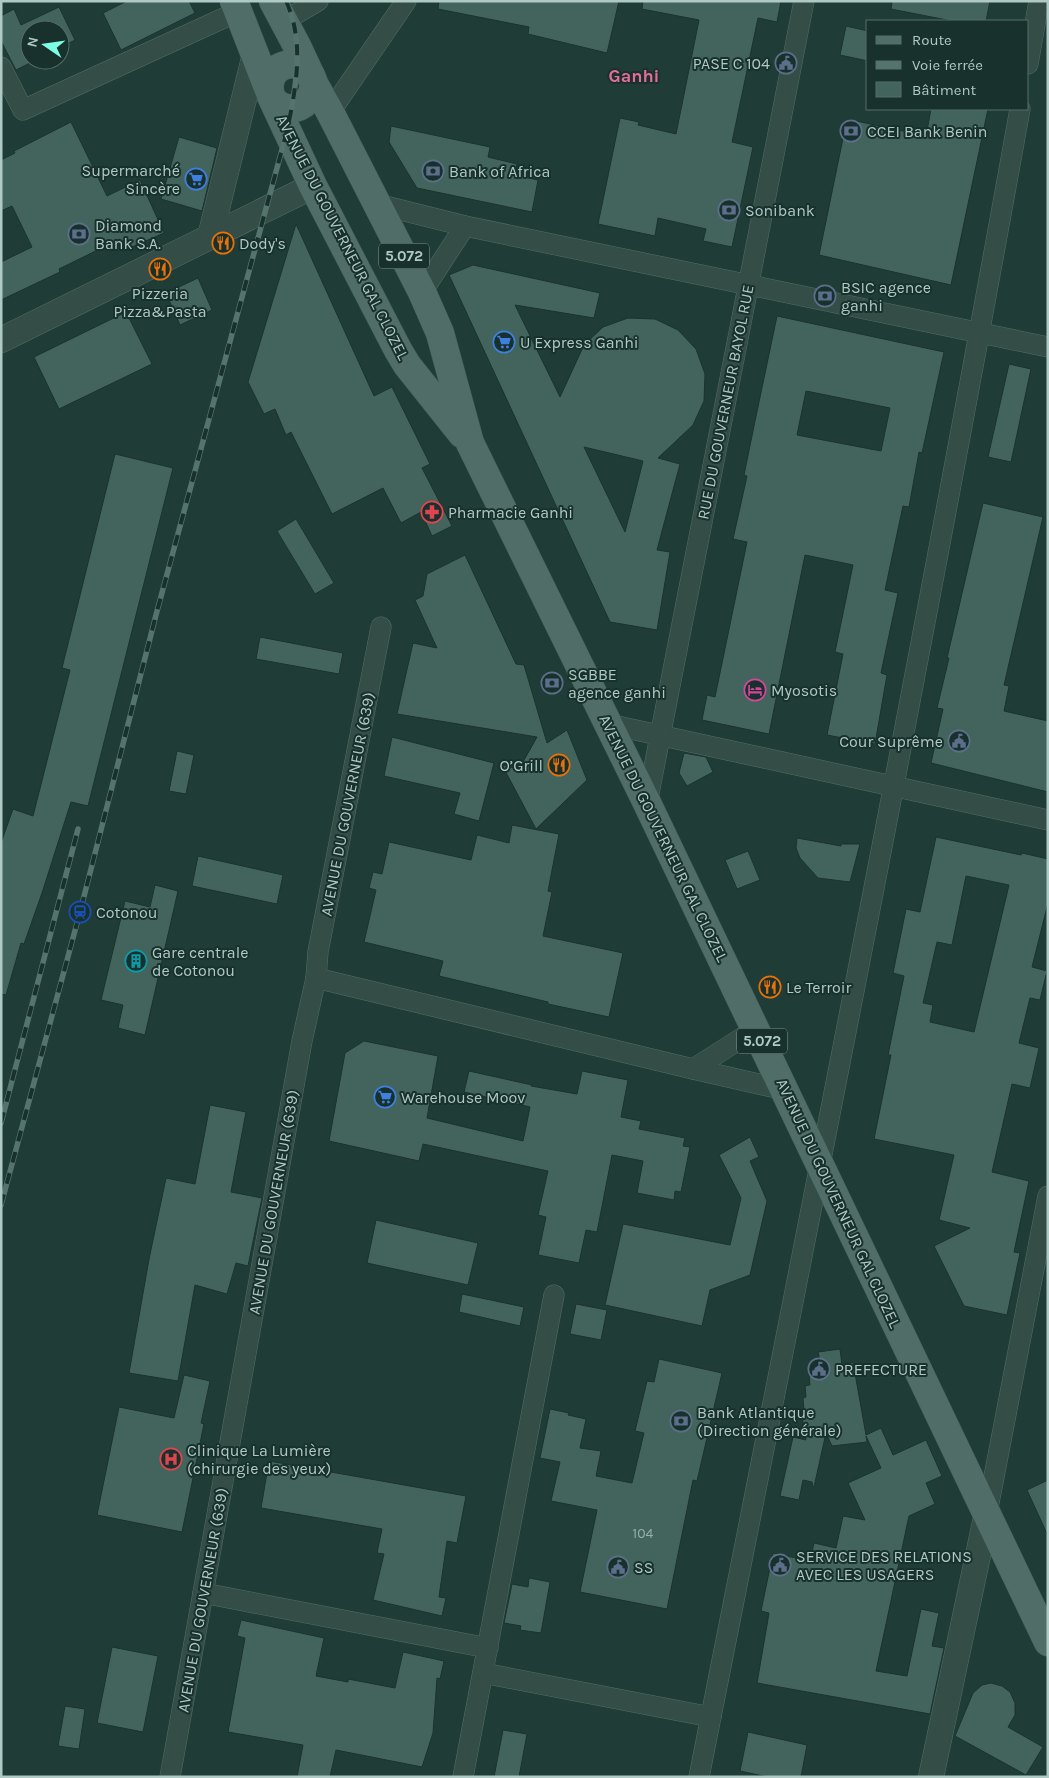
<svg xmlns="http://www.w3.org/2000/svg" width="1049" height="1778" viewBox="0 0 1049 1778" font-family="Karla,sans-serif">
<rect width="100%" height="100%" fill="#1f3d36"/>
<g fill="#43645d" stroke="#1b332e" fill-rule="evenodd">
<polygon points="127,1 189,1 195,13 121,50 103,13"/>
<polygon points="439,1 619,1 607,53 528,34 529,27 438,9"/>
<polygon points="643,1 781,1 777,22 758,18 732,142 753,147 732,247 703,241 706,229 658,218 655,236 598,224 620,118 639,122 638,125 676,134 699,20 642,9"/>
<polygon points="892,1 990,1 986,21 952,21 891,9"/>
<polygon points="59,7 75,40 60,48 60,30 30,30 30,60 36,60 16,70 1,41 1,16 14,9 21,25"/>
<polygon points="846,26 868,31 868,61 840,55"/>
<polygon points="931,109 988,109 951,285 819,255 847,119 926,136"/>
<polygon points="71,122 107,196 140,180 164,233 125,250 120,239 59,269 60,272 1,300 1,262 32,247 12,206 1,211 1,160 15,153 14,151"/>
<polygon points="391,126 490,147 488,157 517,164 515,175 538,180 532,212 417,188 389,142"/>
<polygon points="179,137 217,148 202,211 161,199"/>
<polygon points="296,224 374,396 392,387 430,464 422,468 452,526 432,536 421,512 401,523 383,488 332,514 291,432 286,435 275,409 264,414 248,382"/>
<path d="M473,265L600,293L594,318L515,305L560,397L584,345L603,327L628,318L655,319L678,330L696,349L705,374L704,401L693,425L658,458L680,464L657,550L670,552L657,630L610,622L449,275ZM584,447L643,461L625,532Z"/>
<polygon points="198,278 212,310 180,325 166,293"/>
<polygon points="126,312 152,364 59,409 34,357"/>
<path d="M777,316L944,352L922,453L919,452L909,507L903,506L885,590L898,593L881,673L887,675L875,744L827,735L843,654L835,652L853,565L805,555L769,734L702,720L707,695L715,697L747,542L733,539L747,476L744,475L755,421ZM806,391L890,408L881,451L797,435Z"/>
<polygon points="1009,364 1031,369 1011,462 988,457"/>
<polygon points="115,454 173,468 88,806 71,802 42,893 24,944 21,943 6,995 1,994 1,843 13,809 33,816 70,670 62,668"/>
<polygon points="983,503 1043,517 1004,685 1009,686 1004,711 1048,721 1048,792 931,763 943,709 937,708 949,658 947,658"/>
<polygon points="296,519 334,583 315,594 277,531"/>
<polygon points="465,555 516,664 524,665 547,743 567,730 587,780 536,829 502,765 519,769 537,737 397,714 413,643 437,648 415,600 423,596 427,574"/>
<polygon points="260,637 343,653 339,674 256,659"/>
<polygon points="392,737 494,763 479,821 454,814 460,793 384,776"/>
<polygon points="177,751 194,755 186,794 169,791"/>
<polygon points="684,753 706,757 713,772 687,786 679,773"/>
<polygon points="512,825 559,834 548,891 552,892 543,936 623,953 609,1017 548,1004 548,1002 439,976 443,961 364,942 376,890 369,888 373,872 382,874 389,842 471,860 477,835 509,843"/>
<path d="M936,837L1021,855L1022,853L1048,859V903L1032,967L1047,971L1040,1000L1030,998L1019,1043L1039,1048L1030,1088L1012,1084L992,1172L1029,1181L1014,1252L1020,1253L1007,1315L964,1306L934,1246L970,1228L939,1220L954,1155L874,1139L891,1055H888L904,976L893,973L906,909L920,912ZM966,876L1009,885L974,1032L930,1022L933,1005L923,1003L937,942L952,945Z"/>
<polygon points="797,838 841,846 841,844 860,844 850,882 818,878 800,858 796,848"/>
<polygon points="748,851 760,880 737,889 725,860"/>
<polygon points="198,856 283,875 277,904 192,886"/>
<polygon points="155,885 178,891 145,1035 118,1028 123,1005 101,1000 125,901 150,907"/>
<polygon points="364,1041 438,1056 427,1118 523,1141 530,1107 464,1092 469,1071 532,1085 531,1086 577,1094 582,1071 628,1080 621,1117 641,1121 639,1129 685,1138 683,1146 690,1147 681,1192 675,1191 674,1200 637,1193 643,1161 612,1155 597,1232 586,1230 579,1263 538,1255 546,1217 538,1215 548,1171 423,1144 419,1161 329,1141 345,1053"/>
<polygon points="210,1105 246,1112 231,1192 262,1198 248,1266 236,1263 227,1294 195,1285 178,1381 129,1373 149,1259 166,1178 195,1184"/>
<polygon points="750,1137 759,1157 750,1161 767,1201 750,1275 710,1290 702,1326 605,1305 623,1224 730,1245 741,1198 719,1155"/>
<polygon points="376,1220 478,1243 468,1285 367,1263"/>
<polygon points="462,1294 524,1307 520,1326 459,1312"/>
<polygon points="576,1304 607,1310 601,1340 570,1334"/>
<polygon points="840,1349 842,1365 853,1362 866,1435 881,1428 893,1455 926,1440 942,1476 926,1483 935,1504 909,1516 876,1671 907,1676 921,1609 939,1613 932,1646 944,1648 930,1714 757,1683 769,1613 761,1611 773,1553 810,1561 814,1543 836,1548 843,1516 865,1520 848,1483 881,1468 866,1436 867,1442 832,1446 826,1433 814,1487 813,1487 812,1482 803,1480 799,1500 780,1496 793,1437 806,1440 801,1410 804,1410 803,1398 806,1397 805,1386 810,1385 809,1375 815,1374 812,1364 820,1361 818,1352"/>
<polygon points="659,1359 722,1373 697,1481 693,1480 667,1609 580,1592 597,1510 551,1501 560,1462 540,1458 550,1409 569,1413 568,1415 586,1419 580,1448 601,1451 596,1476 632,1483 644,1433 635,1431 647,1381 654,1382"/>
<polygon points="184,1375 210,1381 201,1423 204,1424 182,1532 97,1515 119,1407 174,1418"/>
<polygon points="269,1461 466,1496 457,1543 447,1541 439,1597 446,1598 442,1616 373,1600 384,1554 377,1553 382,1529 261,1508"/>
<polygon points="1048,1480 1048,1536 1027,1490"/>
<polygon points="529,1578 550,1582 541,1633 520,1630 521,1626 504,1623 512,1584 528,1587"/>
<polygon points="241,1620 324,1638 316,1676 348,1682 348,1679 395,1688 403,1652 444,1661 440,1679 437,1678 433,1733 422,1767 336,1750 330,1777 297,1777 303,1745 228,1732 245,1638 237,1636"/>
<polygon points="112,1647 158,1656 143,1732 97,1723"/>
<polygon points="991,1683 1002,1686 1010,1692 1015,1703 1015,1715 1008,1727 1043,1747 1026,1775 955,1736 973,1693 982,1685"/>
<polygon points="65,1706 85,1709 79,1749 58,1746"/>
<polygon points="503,1730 527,1734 519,1777 494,1777"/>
<polygon points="748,1732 807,1745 801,1777 768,1777 740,1771"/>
</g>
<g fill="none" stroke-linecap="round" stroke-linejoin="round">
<g stroke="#546d68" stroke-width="21">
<g id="minor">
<polyline points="284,21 318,1"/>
<polyline points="1028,64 1039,1"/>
<polyline points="1,67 23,110 239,11"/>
<polyline points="330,112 406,1"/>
<polyline points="377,204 465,226 1048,347"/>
<polyline points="422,292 465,226"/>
<polyline points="608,724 1048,820"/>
<polyline points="647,803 804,1"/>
<polyline points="316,978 693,1069 785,1090"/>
<polyline points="693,1069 756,1029"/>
<polyline points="987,1513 1048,1196"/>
<polyline points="203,1593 488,1648"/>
<polyline points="483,1673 711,1717"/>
<polyline points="170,1777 302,1041 316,978 318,952 381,627"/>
<polyline points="463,1777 554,1295"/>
<path d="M699,1777C809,1221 920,666 1020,109"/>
</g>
</g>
<g stroke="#546d68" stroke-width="26">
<g id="tertiary">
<polyline points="210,237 255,54"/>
<polyline points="1,340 313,186"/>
<polyline points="931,1777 987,1513"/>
</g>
</g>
<g stroke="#405954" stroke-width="29">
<g id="primary">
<polyline points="234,1 270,93"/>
<polyline points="273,1 297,46 310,74"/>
<polyline points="312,80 330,112 422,292 440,333 470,443 647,803 1048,1642"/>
<path d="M273,100C297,125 329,88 305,69C300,65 293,63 286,65C272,68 267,83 271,96L313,186L398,350L407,365L462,434"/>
</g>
</g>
<use href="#minor" stroke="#344d47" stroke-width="20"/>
<use href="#tertiary" stroke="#344d47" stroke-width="25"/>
<use href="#primary" stroke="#516d67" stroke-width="28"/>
<g stroke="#55746d" stroke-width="5.5">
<g id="rail">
<polyline points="1,1123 78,829"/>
<path d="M1,1205L80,912L156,615L287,131C296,88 305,42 286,1"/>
</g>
</g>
<use href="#rail" stroke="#19312c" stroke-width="4" stroke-dasharray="11" stroke-linecap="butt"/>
</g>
<defs>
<g id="civic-ring" transform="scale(1.125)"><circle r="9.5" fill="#19312c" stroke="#5c6f8a" stroke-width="1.5"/><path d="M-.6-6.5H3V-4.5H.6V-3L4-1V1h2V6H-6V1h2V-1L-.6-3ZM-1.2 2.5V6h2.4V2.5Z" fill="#5c6f8a"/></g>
<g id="bank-ring" transform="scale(1.125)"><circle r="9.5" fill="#19312c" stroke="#5c6f8a" stroke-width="1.5"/><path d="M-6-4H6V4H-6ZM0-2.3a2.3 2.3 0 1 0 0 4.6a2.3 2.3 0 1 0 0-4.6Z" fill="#5c6f8a"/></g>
<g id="supermarket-ring" transform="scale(1.125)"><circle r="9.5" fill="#19312c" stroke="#3f7fe0" stroke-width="1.5"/><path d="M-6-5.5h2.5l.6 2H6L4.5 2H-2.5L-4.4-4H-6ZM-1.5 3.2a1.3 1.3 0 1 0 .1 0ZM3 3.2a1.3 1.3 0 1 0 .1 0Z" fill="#3f7fe0"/></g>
<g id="restaurant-ring" transform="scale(1.125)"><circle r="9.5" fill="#19312c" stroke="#e8710a" stroke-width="1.5"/><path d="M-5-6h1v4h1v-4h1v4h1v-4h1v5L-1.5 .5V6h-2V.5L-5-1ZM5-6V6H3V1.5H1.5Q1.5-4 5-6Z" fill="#e8710a"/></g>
<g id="pharmacy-ring" transform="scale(1.125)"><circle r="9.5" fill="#19312c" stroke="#e0444e" stroke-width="1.5"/><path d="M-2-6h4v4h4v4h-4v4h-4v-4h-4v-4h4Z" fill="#e0444e"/></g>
<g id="hotel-ring" transform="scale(1.125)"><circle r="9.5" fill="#19312c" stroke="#d1479c" stroke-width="1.5"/><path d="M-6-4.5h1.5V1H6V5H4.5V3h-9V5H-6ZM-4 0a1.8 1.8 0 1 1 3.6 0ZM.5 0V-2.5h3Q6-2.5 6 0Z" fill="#d1479c"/></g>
<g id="station-ring" transform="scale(1.125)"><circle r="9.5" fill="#19312c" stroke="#1a4fb4" stroke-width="1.5"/><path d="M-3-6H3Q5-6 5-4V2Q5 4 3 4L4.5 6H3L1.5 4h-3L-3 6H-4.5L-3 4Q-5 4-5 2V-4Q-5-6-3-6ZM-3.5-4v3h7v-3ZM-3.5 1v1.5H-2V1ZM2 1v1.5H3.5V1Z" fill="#1a4fb4"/></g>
<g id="building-ring" transform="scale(1.125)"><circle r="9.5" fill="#19312c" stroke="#0f9aa8" stroke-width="1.5"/><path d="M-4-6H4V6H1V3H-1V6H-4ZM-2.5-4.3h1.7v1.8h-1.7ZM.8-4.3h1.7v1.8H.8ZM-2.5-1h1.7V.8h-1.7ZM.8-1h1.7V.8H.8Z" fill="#0f9aa8"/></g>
<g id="hospital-ring" transform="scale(1.125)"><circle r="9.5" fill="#19312c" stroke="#e0444e" stroke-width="1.5"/><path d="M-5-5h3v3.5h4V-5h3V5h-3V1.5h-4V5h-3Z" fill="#e0444e"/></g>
</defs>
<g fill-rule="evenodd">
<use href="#civic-ring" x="786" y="63"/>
<use href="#bank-ring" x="851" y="131"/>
<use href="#bank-ring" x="433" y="171"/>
<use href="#supermarket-ring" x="196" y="179"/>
<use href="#bank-ring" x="729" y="210"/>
<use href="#bank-ring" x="79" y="234"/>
<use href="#restaurant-ring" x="223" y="243"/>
<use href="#restaurant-ring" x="160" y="269"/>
<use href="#bank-ring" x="825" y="296"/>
<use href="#supermarket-ring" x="504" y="342"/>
<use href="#pharmacy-ring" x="432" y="512"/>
<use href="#bank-ring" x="552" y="683"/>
<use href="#hotel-ring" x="755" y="690"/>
<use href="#civic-ring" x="959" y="741"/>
<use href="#restaurant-ring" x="559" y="765"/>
<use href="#station-ring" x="80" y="912"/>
<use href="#building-ring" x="136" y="961"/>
<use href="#restaurant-ring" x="770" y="987"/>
<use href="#supermarket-ring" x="385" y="1097"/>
<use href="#civic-ring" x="819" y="1369"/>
<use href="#bank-ring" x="681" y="1421"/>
<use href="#hospital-ring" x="171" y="1459"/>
<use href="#civic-ring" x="780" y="1565"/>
<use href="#civic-ring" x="618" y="1567"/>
</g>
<g text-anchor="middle" stroke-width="4" stroke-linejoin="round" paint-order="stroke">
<g font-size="14" fill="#94b0aa">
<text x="643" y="1538">104</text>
</g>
<g fill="#19312c" stroke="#829b96" stroke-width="1">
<rect x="379" y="243.5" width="50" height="25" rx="4"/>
<rect x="737" y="1028.5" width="50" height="25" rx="4"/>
</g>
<g font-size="15" font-weight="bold" fill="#afc9c4">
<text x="404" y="261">5.072</text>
<text x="762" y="1046">5.072</text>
</g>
<g font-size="16" fill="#afc9c4" stroke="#19312c" text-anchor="start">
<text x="770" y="69" text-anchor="end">PASE C 104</text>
<text x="867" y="137">CCEI Bank Benin</text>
<text x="180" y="176" text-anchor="end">Supermarché<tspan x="180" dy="18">Sincère</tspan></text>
<text x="449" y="177">Bank of Africa</text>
<text x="745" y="216">Sonibank</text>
<text x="95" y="231">Diamond<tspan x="95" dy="18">Bank S.A.</tspan></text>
<text x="239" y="249">Dody's</text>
<text x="841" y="293">BSIC agence<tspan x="841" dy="18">ganhi</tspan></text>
<text x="160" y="299" text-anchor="middle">Pizzeria<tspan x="160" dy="18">Pizza&amp;Pasta</tspan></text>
<text x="520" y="348">U Express Ganhi</text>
<text x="448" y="518">Pharmacie Ganhi</text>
<text x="568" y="680">SGBBE<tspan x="568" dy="18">agence ganhi</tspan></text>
<text x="771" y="696">Myosotis</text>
<text x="943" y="747" text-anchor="end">Cour Suprême</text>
<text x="543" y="771" text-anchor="end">O’Grill</text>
<text x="96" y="918">Cotonou</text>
<text x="152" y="958">Gare centrale<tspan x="152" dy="18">de Cotonou</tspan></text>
<text x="786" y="993">Le Terroir</text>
<text x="401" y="1103">Warehouse Moov</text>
<text x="835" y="1375">PREFECTURE</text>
<text x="697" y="1418">Bank Atlantique<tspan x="697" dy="18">(Direction générale)</tspan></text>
<text x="187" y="1456">Clinique La Lumière<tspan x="187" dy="18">(chirurgie des yeux)</tspan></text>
<text x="796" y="1562">SERVICE DES RELATIONS<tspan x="796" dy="18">AVEC LES USAGERS</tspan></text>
<text x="634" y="1573">SS</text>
</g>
<g font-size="16" fill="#afc9c4" stroke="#19312c">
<text transform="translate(343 237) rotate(63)" y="6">AVENUE DU GOUVERNEUR GAL CLOZEL</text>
<text transform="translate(725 402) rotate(-79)" y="6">RUE DU GOUVERNEUR BAYOL RUE</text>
<text transform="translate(347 804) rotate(-79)" y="6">AVENUE DU GOUVERNEUR (639)</text>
<text transform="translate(664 838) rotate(64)" y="6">AVENUE DU GOUVERNEUR GAL CLOZEL</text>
<text transform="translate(273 1202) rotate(-80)" y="6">AVENUE DU GOUVERNEUR (639)</text>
<text transform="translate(839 1203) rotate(65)" y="6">AVENUE DU GOUVERNEUR GAL CLOZEL</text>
<text transform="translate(202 1600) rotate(-80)" y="6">AVENUE DU GOUVERNEUR (639)</text>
</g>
<g font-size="18" font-weight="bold" fill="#e46d9a" stroke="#19312c">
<text x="634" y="82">Ganhi</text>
</g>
</g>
<rect width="1049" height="1778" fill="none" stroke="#afc9c4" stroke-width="5"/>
<rect x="866" y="20" width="162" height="90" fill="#19312c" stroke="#556e69"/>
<rect x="876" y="36" width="25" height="8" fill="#516d67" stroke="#556e69"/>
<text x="912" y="45" font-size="15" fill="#afc9c4">Route</text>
<rect x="876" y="61" width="25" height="8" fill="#55746d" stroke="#556e69"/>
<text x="912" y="70" font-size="15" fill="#afc9c4">Voie ferrée</text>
<rect x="876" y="82" width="25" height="15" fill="#43645d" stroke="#556e69"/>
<text x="912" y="95" font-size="15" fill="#afc9c4">Bâtiment</text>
<g transform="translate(45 45) rotate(283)"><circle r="24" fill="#19312c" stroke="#556e69"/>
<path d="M0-4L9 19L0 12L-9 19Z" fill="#7dffe5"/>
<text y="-8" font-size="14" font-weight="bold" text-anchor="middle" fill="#afc9c4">N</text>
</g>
</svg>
